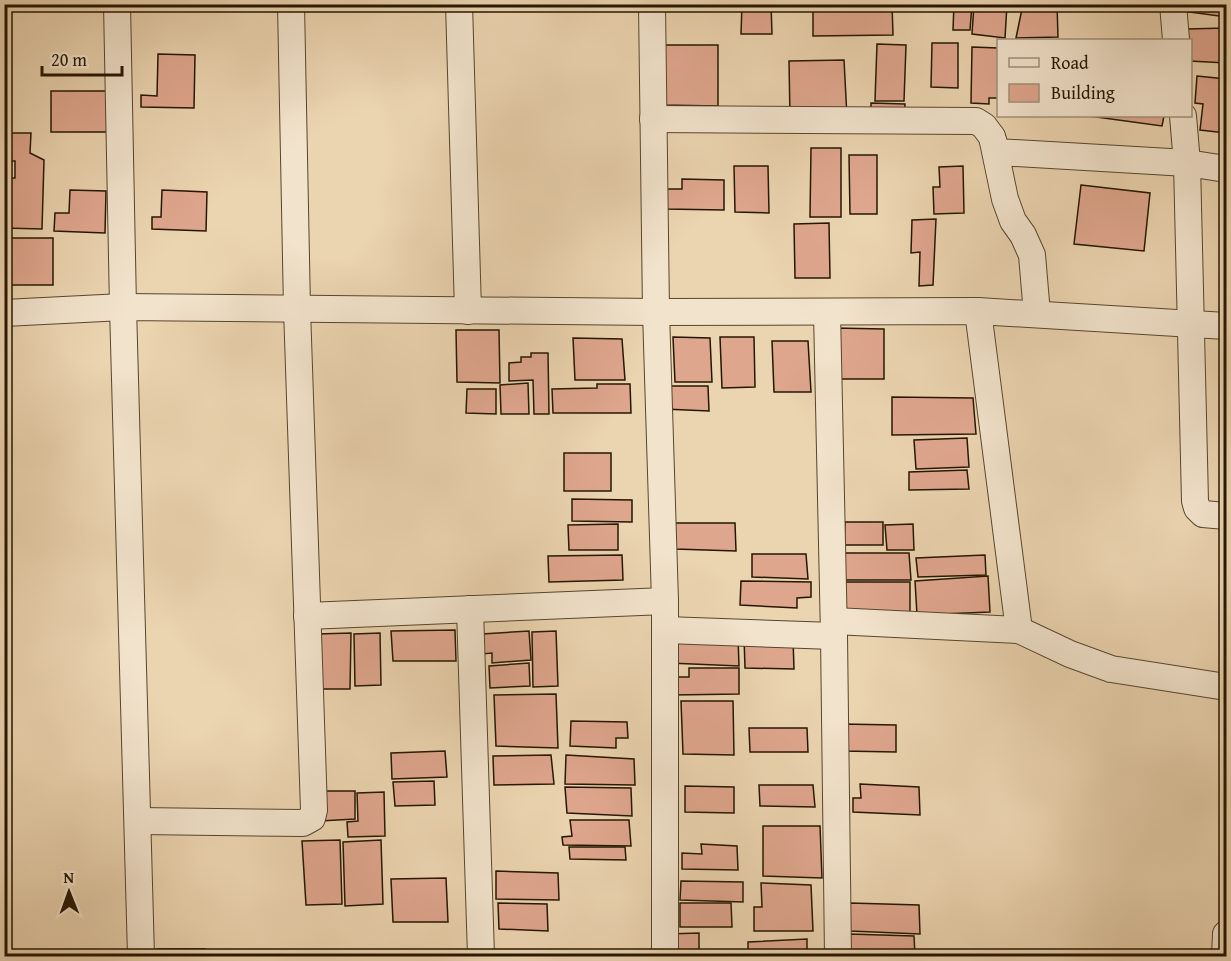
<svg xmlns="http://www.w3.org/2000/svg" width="1231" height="961" viewBox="0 0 1231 961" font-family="'Gentium Book Plus',serif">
<rect width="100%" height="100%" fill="#ebd4b0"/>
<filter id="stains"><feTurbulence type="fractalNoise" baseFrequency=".00333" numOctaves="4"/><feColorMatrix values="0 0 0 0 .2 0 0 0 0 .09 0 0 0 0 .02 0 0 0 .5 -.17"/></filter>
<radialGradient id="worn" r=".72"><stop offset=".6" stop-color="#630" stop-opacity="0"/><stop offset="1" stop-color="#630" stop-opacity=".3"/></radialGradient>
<g fill="#dfa68e" stroke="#261702" stroke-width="1.5">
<polygon points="742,4 771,4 772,34 741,34"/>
<polygon points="813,4 892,4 893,35 813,36"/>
<polygon points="954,4 972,4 970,30 953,30"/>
<polygon points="974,4 1007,4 1005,38 972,34"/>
<polygon points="1023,4 1057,4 1058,37 1016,38"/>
<polygon points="1184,4 1226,4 1226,17 1183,11"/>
<polygon points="1226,28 1226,63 1190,61 1190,40 1187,40 1187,29"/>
<polygon points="932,43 958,43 958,88 931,87"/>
<polygon points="877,44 906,45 904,101 875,101"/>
<polygon points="662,45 718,45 718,106 663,105"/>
<polygon points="972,47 998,48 998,98 989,98 989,104 971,103"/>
<polygon points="158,54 195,55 194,108 141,107 141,95 157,96"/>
<polygon points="844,60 847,117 790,117 789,61"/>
<polygon points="1197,76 1226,79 1226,133 1200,130 1203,104 1195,103"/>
<rect x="51" y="91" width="58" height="41"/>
<polygon points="871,103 905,104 904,118 871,117"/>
<polygon points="1089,116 1164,116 1162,126"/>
<polygon points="4,133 31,133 30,153 44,160 42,229 4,228 4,178 15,178 15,161 4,161"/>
<polygon points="811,148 841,148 841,217 810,217"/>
<polygon points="849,155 877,155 877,214 850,214"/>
<polygon points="734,166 768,166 769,213 735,212"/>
<polygon points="963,166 964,213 934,214 933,187 940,187 939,167"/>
<polygon points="682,179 724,180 724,210 665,209 666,189 682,189"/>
<polygon points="1081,185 1150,193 1144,251 1074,244"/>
<polygon points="70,190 106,191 105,233 54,231 55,213 69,213"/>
<polygon points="162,190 207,192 206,231 152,229 152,217 161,217"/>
<polygon points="936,219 933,285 919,286 920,252 911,253 912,220"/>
<polygon points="829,223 830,278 795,278 794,224"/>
<rect x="6" y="238" width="47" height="47"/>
<polygon points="834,328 884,329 884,379 836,379"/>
<polygon points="456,330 499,330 500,383 457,382"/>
<polygon points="673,337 710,338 712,382 675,382"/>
<polygon points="720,337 754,337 755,387 722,388"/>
<polygon points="573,338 622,339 625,380 575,380"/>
<polygon points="772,341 808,341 811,392 774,392"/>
<polygon points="531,353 548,353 549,414 534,414 533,380 509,381 509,363 521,362 521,357 531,357"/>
<polygon points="528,383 529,414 501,414 500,385"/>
<polygon points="597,384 630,384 631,413 553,413 552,389 597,388"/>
<polygon points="662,386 708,386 709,411 664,409"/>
<polygon points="467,389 496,389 496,414 466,413"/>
<polygon points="892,397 973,398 976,434 892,435"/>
<polygon points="967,438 969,467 916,469 914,440"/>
<rect x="564" y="453" width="47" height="38"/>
<polygon points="967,470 969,489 909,490 909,472"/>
<polygon points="572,499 632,500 632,522 572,521"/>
<polygon points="845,522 883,522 883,545 844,545"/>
<polygon points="675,523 735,523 736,551 675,549"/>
<polygon points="618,524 618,550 569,550 568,525"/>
<polygon points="913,524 914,550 887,550 885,525"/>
<polygon points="838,553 909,553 911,580 839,580"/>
<polygon points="752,554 806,554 808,579 752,577"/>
<polygon points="622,555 623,580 549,582 548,556"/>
<polygon points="985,555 986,575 918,577 916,558"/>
<polygon points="988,576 990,612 917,615 915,581"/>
<polygon points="741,581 811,582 811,597 797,598 797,608 740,605"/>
<polygon points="835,582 910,582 910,613 838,614"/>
<polygon points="455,630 456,661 393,661 391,631"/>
<polygon points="529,631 531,660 492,663 492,653 482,654 482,634"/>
<polygon points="556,631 558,686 533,687 532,632"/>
<polygon points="351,633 350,689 319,689 317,634"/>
<polygon points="380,633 381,685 355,686 354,634"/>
<polygon points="668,635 738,637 739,666 669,663"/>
<polygon points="744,637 793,639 794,669 745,668"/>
<polygon points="529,663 530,686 490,688 489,666"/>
<polygon points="689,668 739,668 739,694 672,695 672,677 689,677"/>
<polygon points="556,694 558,748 496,746 494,695"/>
<polygon points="681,701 733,701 734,755 683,754"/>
<polygon points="571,721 627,722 628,738 616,738 616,748 570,746"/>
<polygon points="841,724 896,725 896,752 842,751"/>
<polygon points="749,728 807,728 808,752 750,752"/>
<polygon points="445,751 447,777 392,779 391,753"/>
<polygon points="551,755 554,784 494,785 493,756"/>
<polygon points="566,755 634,759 635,785 565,784"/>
<polygon points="434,781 435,805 395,806 393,782"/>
<polygon points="860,784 919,787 920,815 853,812 853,798 861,798"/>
<polygon points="759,785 813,785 815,807 760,806"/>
<polygon points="685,786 734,787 734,813 685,812"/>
<polygon points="565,787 631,788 632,816 567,813"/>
<polygon points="319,791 355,791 355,819 320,821"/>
<polygon points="384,792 385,836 348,837 347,822 358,821 357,793"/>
<polygon points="570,820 629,820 631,846 563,845 562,837 572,836"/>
<polygon points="763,826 820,826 822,878 763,876"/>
<polygon points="340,840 342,904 306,905 302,841"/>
<polygon points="381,840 383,904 345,906 343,842"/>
<polygon points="701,844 737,846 738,870 682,869 682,853 702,854"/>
<polygon points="569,847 625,847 626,860 570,859"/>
<polygon points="496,871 558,873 559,900 496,899"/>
<polygon points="446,878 448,922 393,922 391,879"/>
<polygon points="681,881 743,882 743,902 680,900"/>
<polygon points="761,883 811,885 813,931 754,931 754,907 762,907"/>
<polygon points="498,903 547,904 548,931 499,929"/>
<polygon points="680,903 731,903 732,927 680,927"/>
<polygon points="850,903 919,905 920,934 850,931"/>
<polygon points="699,933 699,956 667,956 667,934"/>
<polygon points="849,934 914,936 915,956 841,956"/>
<polygon points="807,939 807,956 748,956 748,942"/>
<rect x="158" y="949" width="47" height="7"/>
</g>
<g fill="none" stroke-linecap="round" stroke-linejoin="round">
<g stroke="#57462e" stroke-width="28">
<g id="minor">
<polyline points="117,4 123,307 141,956"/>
<polyline points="459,4 468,311"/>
<polyline points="652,4 656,312 665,601 665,956"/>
<polyline points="1173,4 1176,40"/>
<polyline points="1183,116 1187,163 1195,501 1197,508 1203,514 1226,516"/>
<polyline points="653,119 976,121 984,126 992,137 1005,199 1013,221 1023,235 1032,255 1037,314"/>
<polyline points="992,137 997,152 1187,163 1226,169"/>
<polyline points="827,312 834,636 838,956"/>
<polyline points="4,313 123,307 656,312 978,311 1226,326"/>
<polyline points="470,609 481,956"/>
<polyline points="307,616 665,601"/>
<polyline points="834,621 1019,630 978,311"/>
<polyline points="665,630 834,636"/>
<polyline points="1019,630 1070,654 1111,669 1226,687"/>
<polyline points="138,821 303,823 312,818 314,810 297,309 291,4"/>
<polyline points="1225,956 1226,934"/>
</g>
</g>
<use href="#minor" stroke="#f2e3cc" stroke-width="26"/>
</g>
<rect width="1231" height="961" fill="none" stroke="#ebd4b0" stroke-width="24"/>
<rect x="6" y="6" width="1219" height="949" fill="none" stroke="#261702" stroke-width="3"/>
<rect x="12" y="12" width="1207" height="937" fill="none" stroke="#261702" stroke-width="1.5"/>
<rect x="997" y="39" width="195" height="78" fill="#f2e3cc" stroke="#a0917b" stroke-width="1.5"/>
<rect x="1009" y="58" width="30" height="9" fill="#f2e3cc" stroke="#a0917b" stroke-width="1.5"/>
<text x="1051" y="69" font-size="18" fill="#261702">Road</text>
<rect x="1009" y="84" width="30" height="18" fill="#dfa68e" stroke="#a0917b" stroke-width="1.5"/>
<text x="1051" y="99" font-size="18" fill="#261702">Building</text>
<g transform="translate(69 892) rotate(359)" stroke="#f2e3cc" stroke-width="4.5" paint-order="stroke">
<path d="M0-4.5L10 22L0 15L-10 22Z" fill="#261702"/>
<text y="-9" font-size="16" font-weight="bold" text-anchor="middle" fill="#261702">N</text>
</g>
<path d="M42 66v9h80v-9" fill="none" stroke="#261702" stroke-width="3"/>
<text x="51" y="66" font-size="18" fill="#261702" stroke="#f2e3cc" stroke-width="4.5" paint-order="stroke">20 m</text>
<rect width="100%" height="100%" filter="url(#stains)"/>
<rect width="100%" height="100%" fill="url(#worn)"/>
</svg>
